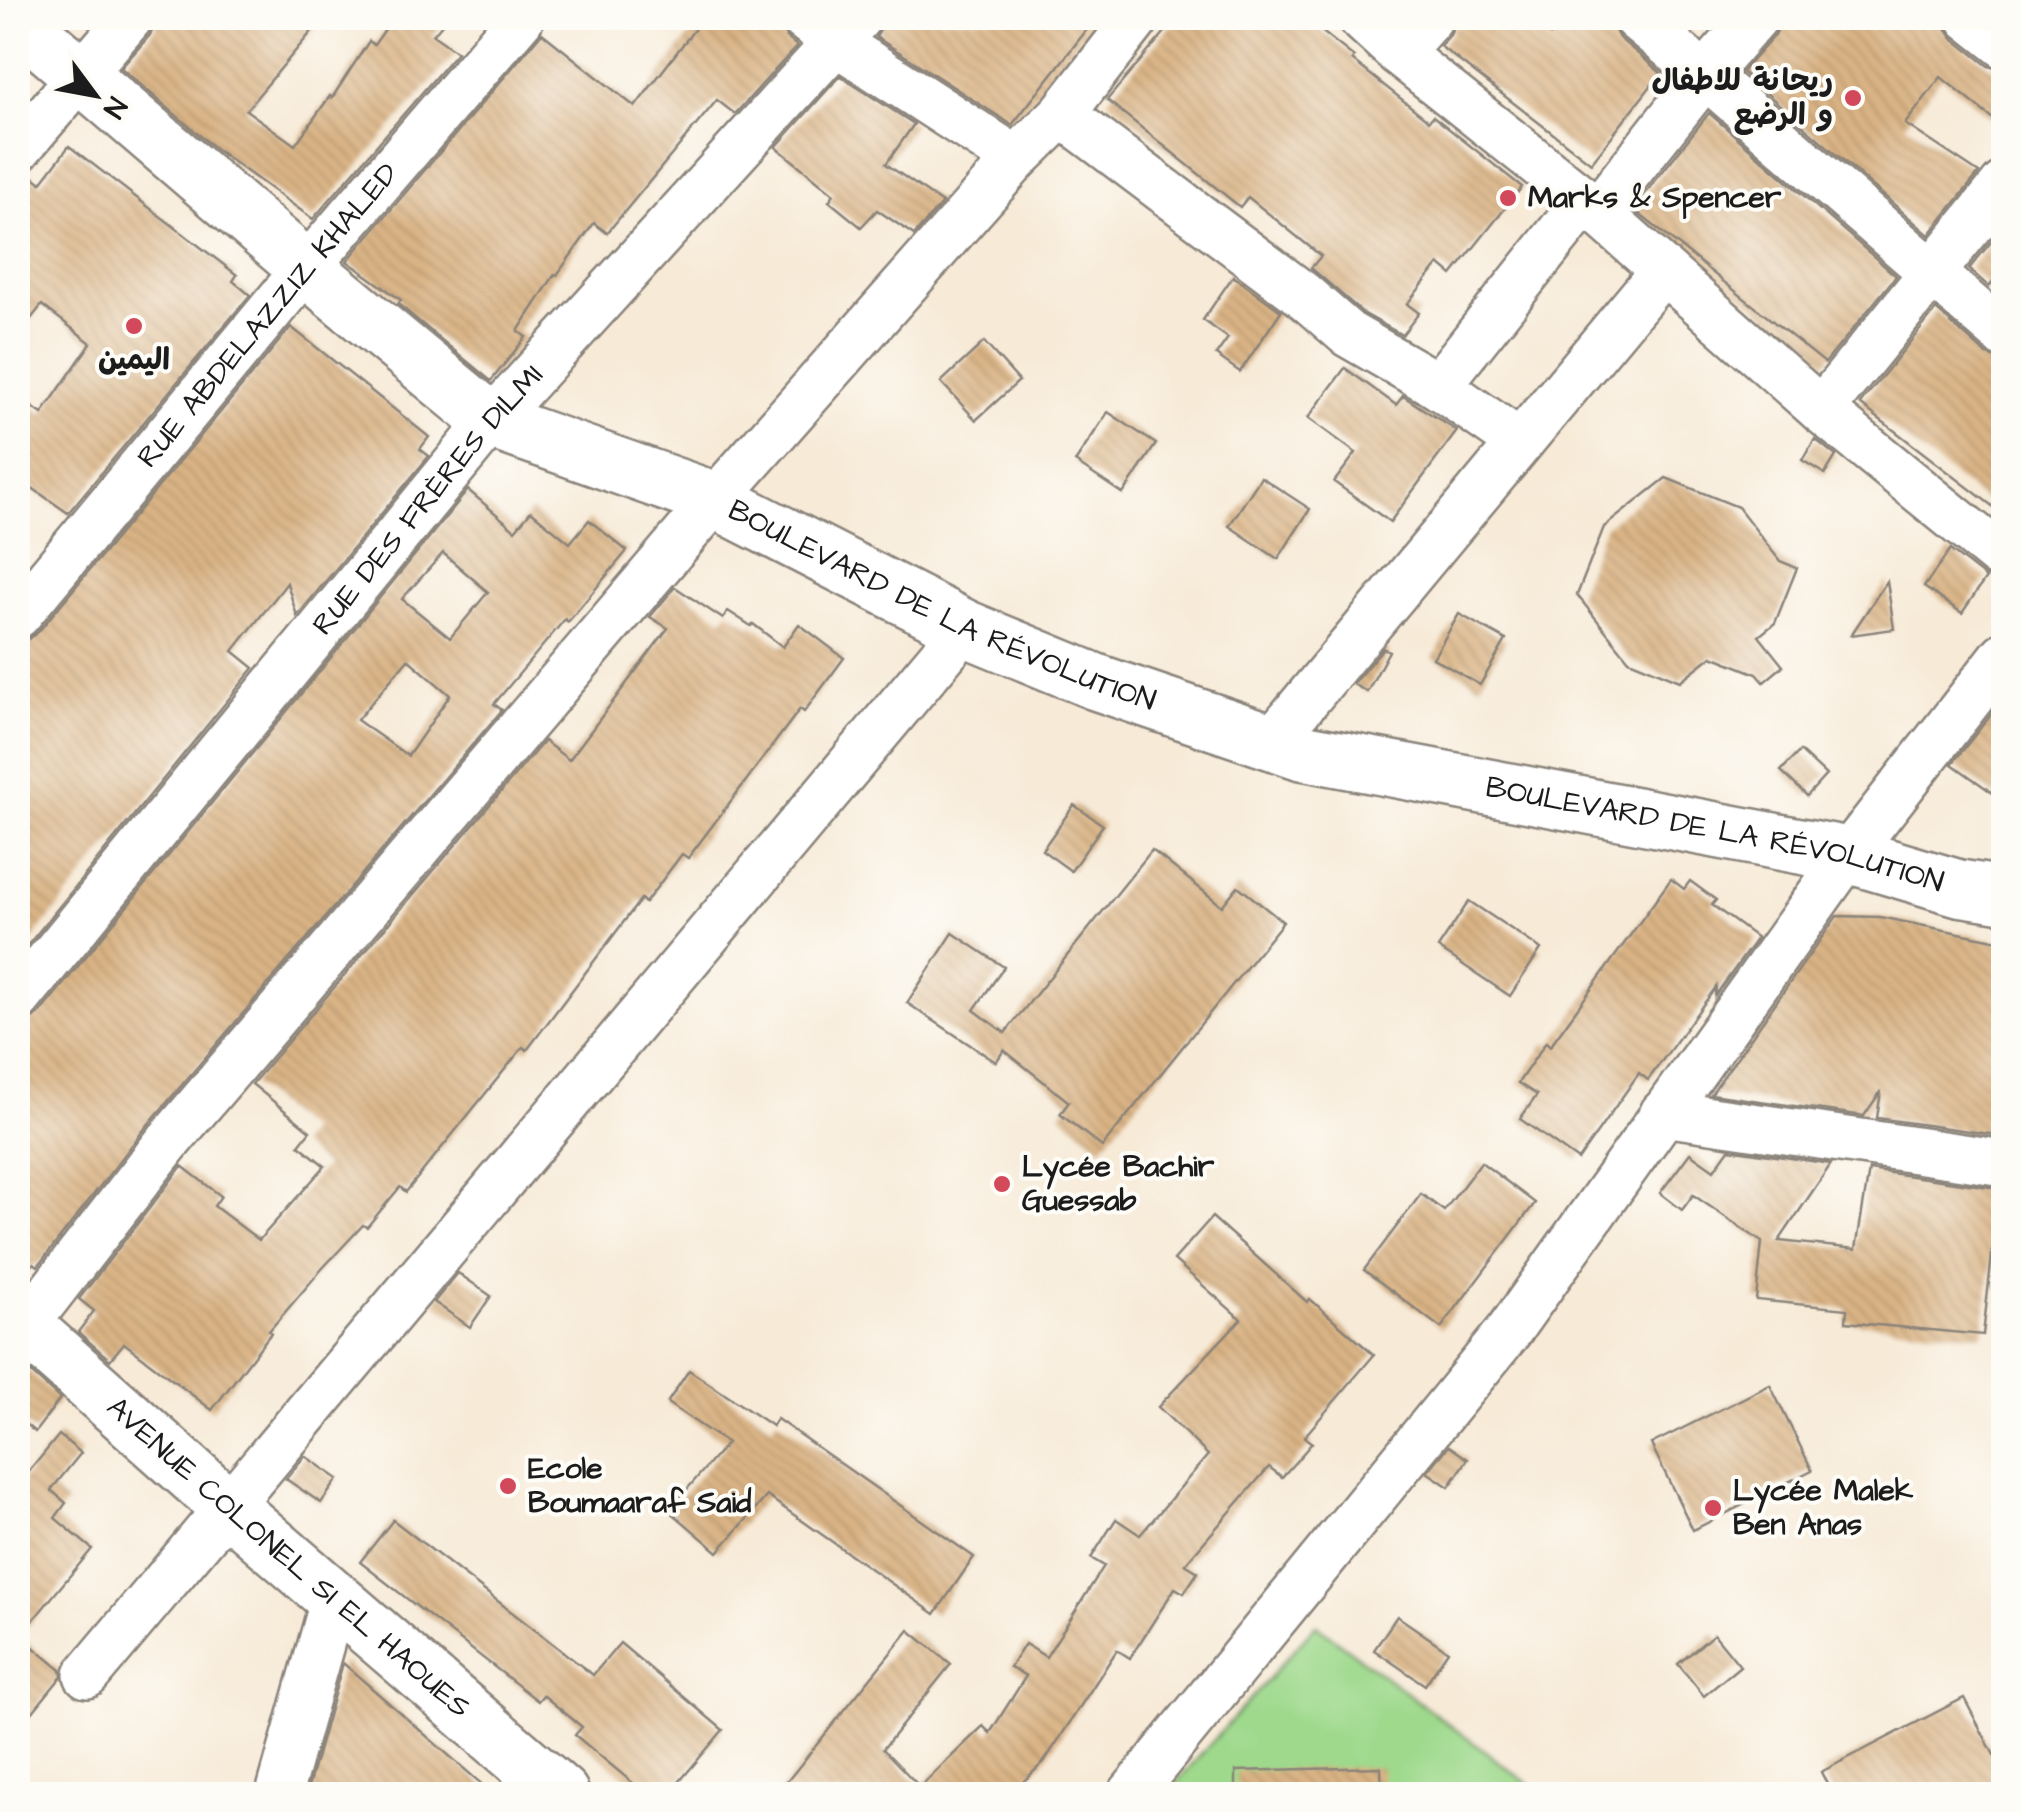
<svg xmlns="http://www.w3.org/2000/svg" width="2021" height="1812" viewBox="0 0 2021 1812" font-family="'Architects Daughter','Playpen Sans Arabic',sans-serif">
<defs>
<pattern id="building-back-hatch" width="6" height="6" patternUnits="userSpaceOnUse" patternTransform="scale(2.5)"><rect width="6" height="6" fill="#dab485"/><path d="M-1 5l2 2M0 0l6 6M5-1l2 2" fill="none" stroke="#ba9a72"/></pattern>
</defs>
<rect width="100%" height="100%" fill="#fdfcf7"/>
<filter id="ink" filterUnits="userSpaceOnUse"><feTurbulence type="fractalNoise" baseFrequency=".01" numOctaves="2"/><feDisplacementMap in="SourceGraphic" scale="20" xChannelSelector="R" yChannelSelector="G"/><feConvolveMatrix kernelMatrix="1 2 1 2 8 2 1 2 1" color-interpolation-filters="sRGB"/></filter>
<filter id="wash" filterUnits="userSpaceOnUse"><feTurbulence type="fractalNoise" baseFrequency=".0048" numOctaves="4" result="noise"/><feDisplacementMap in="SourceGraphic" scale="40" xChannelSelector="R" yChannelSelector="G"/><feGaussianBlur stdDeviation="2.25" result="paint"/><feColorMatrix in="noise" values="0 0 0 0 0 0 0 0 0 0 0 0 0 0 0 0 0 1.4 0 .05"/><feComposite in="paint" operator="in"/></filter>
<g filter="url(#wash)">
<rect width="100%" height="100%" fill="#f7ead7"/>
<path fill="#9ed98c" stroke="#5d7a54" stroke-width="2.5" d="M 1316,1625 L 1542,1794 L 1166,1794 Z"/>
<g id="blocks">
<g fill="url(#building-back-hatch)" fill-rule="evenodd">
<path d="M 156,18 L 323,18 L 246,110 L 295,145 L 330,96 L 332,98 L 369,41 L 374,45 L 393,18 L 447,18 L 433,35 L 457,52 L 313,219 L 218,151 L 121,68 L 150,35 L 156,24 Z"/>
<path d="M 703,18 L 772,18 L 779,23 L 787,38 L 797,46 L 735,114 L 717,100 L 607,233 L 594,223 L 557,275 L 555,274 L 518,331 L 526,337 L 491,381 L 398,304 L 401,300 L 347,261 L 542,33 L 635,107 Z"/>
<path d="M 884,18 L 1096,18 L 1012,125 L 876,37 L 883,25 Z"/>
<path d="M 1177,18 L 1305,18 L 1354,57 L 1352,60 L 1429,121 L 1433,116 L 1522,187 L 1452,275 L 1439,264 L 1407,304 L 1419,313 L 1402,335 L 1363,313 L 1311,268 L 1321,256 L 1248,197 L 1240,207 L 1107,100 Z"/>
<path d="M 1456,18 L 1527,18 L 1550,35 L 1564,18 L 1603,18 L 1611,23 L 1619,38 L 1661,73 L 1591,163 L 1440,46 L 1450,35 L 1455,24 Z"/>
<path d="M 1780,18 L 1942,18 L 1946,28 L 1954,39 L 1988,66 L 2004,71 L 2004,128 L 1941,77 L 1905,124 L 1979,173 L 1929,235 L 1742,72 L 1775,35 L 1780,24 Z"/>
<path d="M 840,76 L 914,124 L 886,164 L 942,203 L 914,235 L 877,210 L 861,227 L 829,201 L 834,194 L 776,147 Z"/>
<path d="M 1709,113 L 1896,276 L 1825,363 L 1633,209 Z"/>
<path d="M 69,146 L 237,275 L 233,281 L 250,295 L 68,513 L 18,478 L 18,397 L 42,414 L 91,343 L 42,305 L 18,335 L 18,190 L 30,174 L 41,183 Z"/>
<path d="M 2004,226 L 2004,267 L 1989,287 L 1969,269 Z"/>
<path d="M 1233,276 L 1281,311 L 1240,372 L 1216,355 L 1228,338 L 1203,320 Z"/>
<path d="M 1936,310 L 1987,355 L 2004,361 L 2004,515 L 1860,404 Z"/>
<path d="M 291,327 L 429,437 L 420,449 L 429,456 L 297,616 L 287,583 L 233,651 L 254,668 L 18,957 L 18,641 L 28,639 L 38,632 Z"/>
<path d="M 984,342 L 1019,381 L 976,420 L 941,382 Z"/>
<path d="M 1345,368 L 1396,405 L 1403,396 L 1457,431 L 1390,522 L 1334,482 L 1356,453 L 1308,418 Z"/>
<path d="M 1108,412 L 1156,444 L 1123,494 L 1075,462 Z"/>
<path d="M 1815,439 L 1836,456 L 1825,474 L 1802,460 Z"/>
<path d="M 1261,477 L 1310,509 L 1278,559 L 1229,526 Z"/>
<path d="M 1666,478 L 1738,507 L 1780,561 L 1797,568 L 1775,623 L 1759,636 L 1783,666 L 1764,682 L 1757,674 L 1712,656 L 1680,681 L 1629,660 L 1577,595 L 1604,527 Z"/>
<path d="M 468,490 L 515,530 L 531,511 L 570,543 L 589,520 L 627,551 L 568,622 L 565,619 L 494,704 L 502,710 L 146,1127 L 38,1266 L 34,1263 L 18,1282 L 18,1024 L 28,1022 L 38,1015 ZM 443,553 L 488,592 L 450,638 L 402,599 ZM 408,659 L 450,695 L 408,756 L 357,720 Z"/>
<path d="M 1950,550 L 1986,578 L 1962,613 L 1924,587 Z"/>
<path d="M 1887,581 L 1894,629 L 1851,635 Z"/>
<path d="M 675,587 L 723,619 L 728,611 L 751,626 L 753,624 L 783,647 L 799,624 L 844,658 L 804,712 L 800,709 L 688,858 L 682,854 L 645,903 L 641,899 L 527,1050 L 523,1047 L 406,1192 L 400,1187 L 367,1227 L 363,1225 L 321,1270 L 269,1331 L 271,1333 L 212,1410 L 124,1343 L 110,1360 L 78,1332 L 94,1311 L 79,1299 L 182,1166 L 221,1196 L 214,1206 L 259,1240 L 325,1166 L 299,1145 L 310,1131 L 252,1084 L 544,741 L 569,760 L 668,628 L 650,617 Z"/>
<path d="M 1459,614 L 1506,640 L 1480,685 L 1433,658 Z"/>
<path d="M 1383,648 L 1389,651 L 1367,692 L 1353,684 Z"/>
<path d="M 2004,698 L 2004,801 L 1952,764 Z"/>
<path d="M 1800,751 L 1826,775 L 1807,796 L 1781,771 Z"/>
<path d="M 1074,805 L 1103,825 L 1071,871 L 1042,850 Z"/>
<path d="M 1152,850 L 1222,906 L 1238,886 L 1283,922 L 1102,1147 L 1060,1114 L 1069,1102 L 1004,1050 L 996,1062 L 907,1003 L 953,933 L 1004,967 L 974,1010 L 1005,1033 Z"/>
<path d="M 1671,879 L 1684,889 L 1690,881 L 1716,900 L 1712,905 L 1757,938 L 1715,996 L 1716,987 L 1648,1080 L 1639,1073 L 1578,1160 L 1520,1119 L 1537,1095 L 1518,1083 L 1546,1042 L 1550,1046 Z"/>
<path d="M 1469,901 L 1541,949 L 1510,996 L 1438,948 Z"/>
<path d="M 1837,916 L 1880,917 L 2004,942 L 2004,1136 L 1877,1118 L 1881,1091 L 1864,1116 L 1711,1094 Z"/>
<path d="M 1729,1149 L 1831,1164 L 1779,1241 L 1856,1249 L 1869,1170 L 2004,1189 L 2004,1238 L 1994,1237 L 1983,1335 L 1846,1322 L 1847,1309 L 1756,1300 L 1762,1242 L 1693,1195 L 1682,1210 L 1660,1193 L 1690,1153 L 1714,1170 Z"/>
<path d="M 1481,1162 L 1535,1203 L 1441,1328 L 1364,1270 L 1421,1194 L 1444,1211 Z"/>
<path d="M 1212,1217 L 1307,1302 L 1310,1299 L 1374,1355 L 1304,1437 L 1312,1443 L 1282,1477 L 1269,1467 L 1185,1564 L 1198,1572 L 1184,1593 L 1175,1588 L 1130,1658 L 1117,1650 L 1044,1762 L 1010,1794 L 777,1794 L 909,1630 L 951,1664 L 883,1749 L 920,1787 L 983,1726 L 990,1733 L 1026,1676 L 1010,1667 L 1025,1644 L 1046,1657 L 1104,1566 L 1091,1558 L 1116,1519 L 1140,1535 L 1208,1455 L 1158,1407 L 1241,1319 L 1174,1260 Z"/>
<path d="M 458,1273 L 491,1296 L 470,1327 L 434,1302 Z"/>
<path d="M 18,1361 L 60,1399 L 35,1432 L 18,1418 Z"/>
<path d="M 689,1370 L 772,1426 L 777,1419 L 974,1557 L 935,1614 L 767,1496 L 718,1552 L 669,1510 L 727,1443 L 667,1403 Z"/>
<path d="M 1770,1385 L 1812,1470 L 1693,1530 L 1651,1444 Z"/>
<path d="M 59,1435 L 81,1453 L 51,1490 L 66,1503 L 55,1518 L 92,1549 L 20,1636 L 61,1670 L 62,1676 L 18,1730 L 18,1485 Z"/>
<path d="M 1449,1446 L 1468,1459 L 1449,1487 L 1427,1472 Z"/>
<path d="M 305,1456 L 338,1479 L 321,1503 L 286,1479 Z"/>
<path d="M 393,1520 L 593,1675 L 620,1643 L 723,1730 L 669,1794 L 646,1794 L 575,1735 L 582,1727 L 543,1695 L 538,1701 L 360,1562 Z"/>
<path d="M 1397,1616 L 1448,1651 L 1425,1685 L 1374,1650 Z"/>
<path d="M 1714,1634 L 1740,1666 L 1704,1696 L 1678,1664 Z"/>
<path d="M 343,1663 L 493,1794 L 306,1794 Z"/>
<path d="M 1964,1698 L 2004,1774 L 2004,1794 L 1832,1794 L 1821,1772 Z"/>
<path d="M 1381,1767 L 1382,1794 L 1236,1794 L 1236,1771 Z"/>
</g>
</g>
</g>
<g filter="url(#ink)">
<use href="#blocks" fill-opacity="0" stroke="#8a837a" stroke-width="2.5"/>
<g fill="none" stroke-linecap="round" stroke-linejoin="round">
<defs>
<g id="minor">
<path d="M 804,18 L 837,43 L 1016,159"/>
<path d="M 1361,18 L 1399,53 L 1585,201 L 1821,410 L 2004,559"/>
<path d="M 1636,18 L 1705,75 L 2004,335"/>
<path d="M 1970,18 L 2004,45"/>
<path d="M 1399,53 L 1430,18"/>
<path d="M 1062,114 L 1302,294 L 1348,334 L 1438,386 L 1519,442"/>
<path d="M 18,149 L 130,18"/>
<path d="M 1597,212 L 1705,75 L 1755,18"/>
<path d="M 1438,386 L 1585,201"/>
<path d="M 1821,410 L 2004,184"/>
<path id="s1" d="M 18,615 L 306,268 L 521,18"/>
<path d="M 1272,741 L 1663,271"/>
<path id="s2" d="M 18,998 L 491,421 L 858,18"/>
<path d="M 1663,1113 L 2004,1163"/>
<path d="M 18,1335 L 166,1144 L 715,500 L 1016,159 L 1062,114 L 1137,18"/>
<path d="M 87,1675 L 965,628"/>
<path d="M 279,1794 L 334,1598"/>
<path d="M 1131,1794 L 1509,1331 L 1848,855 L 2004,655"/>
</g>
<g id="major">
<path id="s3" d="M 18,21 L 306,268 L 491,421 L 715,500 L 965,628 L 1096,682 L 1302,752 L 1848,855 L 1959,888 L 2004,895"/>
<path id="s4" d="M 18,1320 L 226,1505 L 561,1794"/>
</g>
</defs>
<use href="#minor" stroke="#8a837a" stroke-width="50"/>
<use href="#major" stroke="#8a837a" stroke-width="60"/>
<use href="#minor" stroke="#fff" stroke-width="45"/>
<use href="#major" stroke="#fff" stroke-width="55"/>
</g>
</g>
<g fill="#d1495b" stroke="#fdfcf7" stroke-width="4">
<circle cx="1853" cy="98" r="10"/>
<circle cx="1508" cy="198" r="10"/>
<circle cx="134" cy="326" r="10"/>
<circle cx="1002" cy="1184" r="10"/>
<circle cx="508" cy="1486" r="10"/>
<circle cx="1713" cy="1508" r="10"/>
</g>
<g text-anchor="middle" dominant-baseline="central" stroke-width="8" stroke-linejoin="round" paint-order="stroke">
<g font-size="30" font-weight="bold" fill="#1c1c1c" stroke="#fdfcf7" text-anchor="start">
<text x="1833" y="81" text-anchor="end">ريحانة للاطفال<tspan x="1833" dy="34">و الرضع</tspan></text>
<text x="1528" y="198">Marks &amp; Spencer</text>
<text x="134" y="360" text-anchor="middle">اليمين</text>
<text x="1022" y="1167">Lycée Bachir<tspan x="1022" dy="34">Guessab</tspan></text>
<text x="528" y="1469">Ecole<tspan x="528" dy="34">Boumaaraf Said</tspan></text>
<text x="1733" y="1491">Lycée Malek<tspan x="1733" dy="34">Ben Anas</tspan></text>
</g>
<g font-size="30" fill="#1c1c1c" stroke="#fdfcf7">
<text stroke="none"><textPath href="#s1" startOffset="390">RUE ABDELAZZIZ KHALED</textPath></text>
<text stroke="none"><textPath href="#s2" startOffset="645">RUE DES FRÈRES DILMI</textPath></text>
<text stroke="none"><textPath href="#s3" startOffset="1108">BOULEVARD DE LA RÉVOLUTION</textPath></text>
<text stroke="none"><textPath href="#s3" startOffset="1918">BOULEVARD DE LA RÉVOLUTION</textPath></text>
<text stroke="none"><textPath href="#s4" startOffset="360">AVENUE COLONEL SI EL HAOUES</textPath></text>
</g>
</g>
<rect width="2021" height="1812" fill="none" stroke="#fdfcf7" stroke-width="60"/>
<g transform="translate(95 95) rotate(122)" stroke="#fdfcf7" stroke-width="8" paint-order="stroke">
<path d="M0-8L18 38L0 25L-18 38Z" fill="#1c1c1c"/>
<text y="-15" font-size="28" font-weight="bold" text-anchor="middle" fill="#1c1c1c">N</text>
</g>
</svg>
